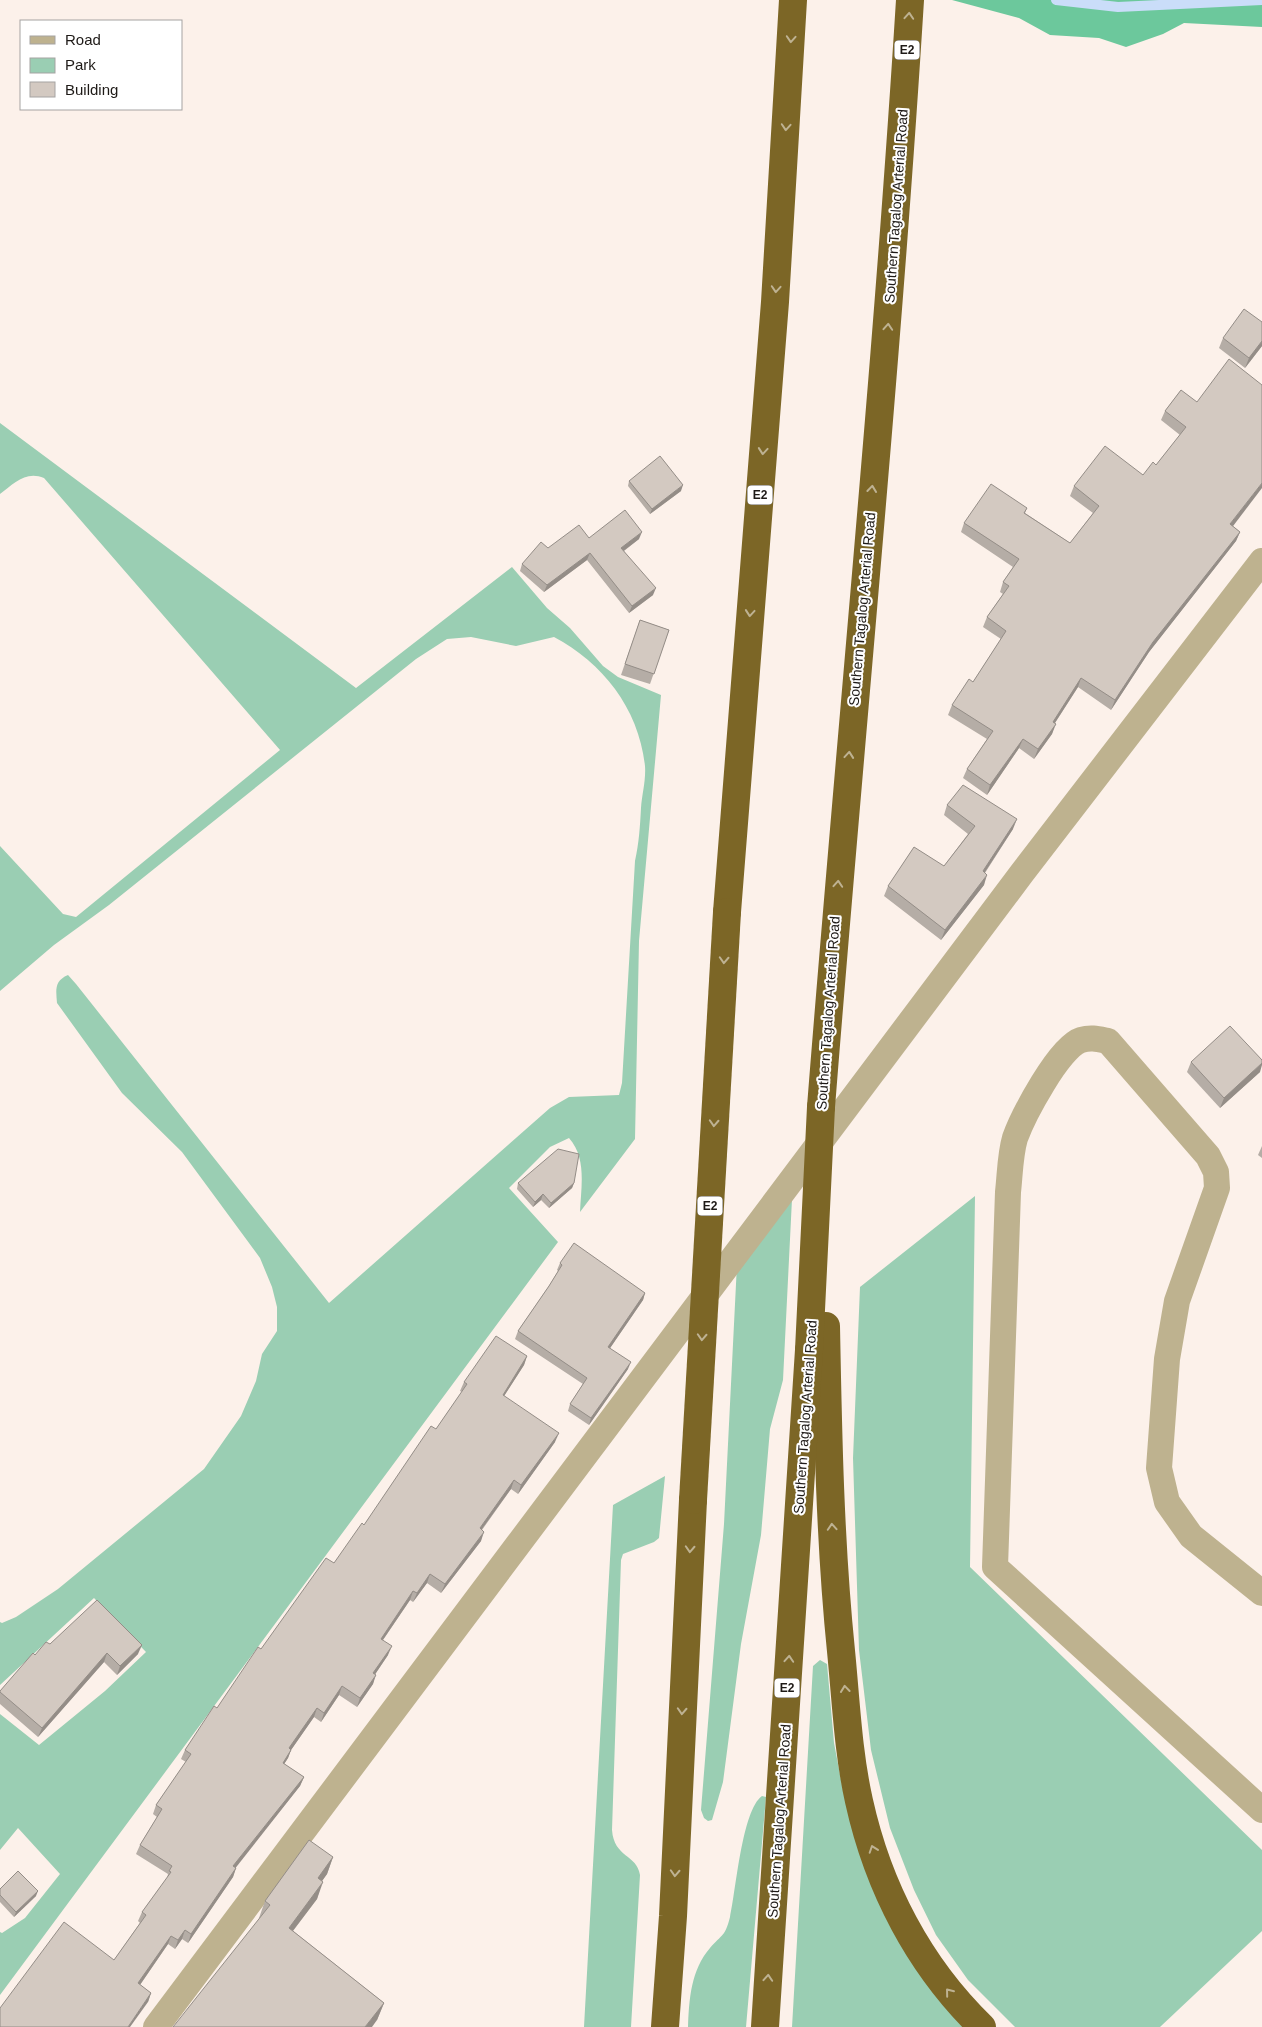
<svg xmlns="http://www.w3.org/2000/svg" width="1262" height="2027" viewBox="0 0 1262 2027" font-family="Arial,sans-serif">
<rect width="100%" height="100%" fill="#fcf1ea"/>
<g fill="#9aceb3">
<path d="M 0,423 L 356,688 L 512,567 L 547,608 L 570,628 L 603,666 L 618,677 L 661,695 L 639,941 L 635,1139 L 580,1212 C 581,1187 587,1158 569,1138 L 550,1147 L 509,1188 L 558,1242 L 0,1995 L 0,1932 L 2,1933 L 25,1918 L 60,1874 L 18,1828 L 0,1850 L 0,1714 L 39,1745 L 105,1691 L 146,1652 L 94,1598 L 0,1685 L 0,1622 L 2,1623 L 16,1617 L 58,1589 L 204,1469 L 241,1416 L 256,1381 L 262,1354 L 277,1331 L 277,1307 L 272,1287 L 260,1258 L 182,1152 L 122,1093 L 57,1003 C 56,990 54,981 68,975 L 76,984 L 329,1303 L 550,1108 L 569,1097 L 619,1095 L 622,1083 L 635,861 C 639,843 640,827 641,808 C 642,794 646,781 645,766 C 639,709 603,663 554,637 L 516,646 L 471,637 L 447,639 L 416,659 L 109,905 L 54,945 L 0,991 L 0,846 L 63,914 L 76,917 L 280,750 L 44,478 C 26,470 13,484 0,494 Z"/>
<path d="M 975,1196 L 970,1567 L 1262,1850 L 1262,1931 L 1160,2027 L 1015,2027 L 968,1980 L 936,1935 L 914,1890 L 890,1828 L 871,1750 L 859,1650 L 853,1458 L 860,1287 Z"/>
<path d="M 792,1199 L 783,1380 L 770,1429 L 761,1535 L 741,1644 L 723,1782 L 712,1820 L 708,1821 L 704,1818 L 701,1810 L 724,1524 L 737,1264 Z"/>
<path d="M 665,1476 L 659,1538 L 654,1542 L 623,1554 L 621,1560 L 612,1830 C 614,1858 637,1854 640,1875 L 631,2027 L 584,2027 L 613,1505 Z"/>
<path d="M 820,1660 L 827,1664 L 834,1743 L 843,1790 L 857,1844 L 933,1991 L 963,2027 L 792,2027 L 813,1666 Z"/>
<path d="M 762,1796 L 766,1797 L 746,2027 L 688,2027 C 689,1999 691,1970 710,1948 C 722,1934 725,1937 730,1917 C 736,1891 742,1810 762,1796 Z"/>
</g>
<path fill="#6cc89c" d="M 952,0 L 1262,0 L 1262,27 L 1184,23 L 1163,34 L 1126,47 L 1099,38 L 1050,35 L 1019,18 Z"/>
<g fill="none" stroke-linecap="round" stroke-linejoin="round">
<path stroke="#caddf9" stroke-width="10" d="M 1056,0 L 1118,7 L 1262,0"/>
<g stroke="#beb28f" stroke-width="26">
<path d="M 1262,1593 L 1191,1536 L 1167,1502 L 1159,1468 L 1167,1359 L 1177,1301 L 1217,1188 L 1216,1172 L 1208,1156 L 1108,1041 C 1098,1039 1091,1037 1081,1040 C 1059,1047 1023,1116 1015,1138 C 1010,1155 1010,1175 1008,1192 L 995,1567 L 1262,1810"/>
<path d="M 156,2027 L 1022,873 L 1262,561"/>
</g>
<g stroke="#7c6626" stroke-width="28">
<path d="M 727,912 L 775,302 L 793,0"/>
<path d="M 821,1107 C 850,738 887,370 910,0"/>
<path d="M 826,1326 C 828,1434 830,1543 841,1651 C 846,1701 848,1752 859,1801 C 878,1887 919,1966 982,2027"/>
<path d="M 665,2027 L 673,1916 L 693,1500"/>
<path d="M 765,2027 L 809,1350"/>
</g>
<g stroke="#7c6626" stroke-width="28">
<path d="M 809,1350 L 821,1107"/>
<path d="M 693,1500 L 727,912"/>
</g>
</g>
<g fill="#b5ada6">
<path d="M 1261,322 L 1262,346 L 1245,368 L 1219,348 L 1223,338 Z"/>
<path d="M 1181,390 L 1233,526 L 1240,532 L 1236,541 L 1149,652 L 1111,710 L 1078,687 L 1055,723 L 1052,734 L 1034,759 L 1019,748 L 987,795 L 963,778 L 967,769 L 987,739 L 948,715 L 952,705 L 973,682 L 1001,639 L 983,627 L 987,617 L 1003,594 L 1000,592 L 1003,582 L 1013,567 L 961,532 L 964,523 L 1027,508 L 1025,513 L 1070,543 L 1093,513 L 1070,496 L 1074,486 L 1143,475 L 1156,465 L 1180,435 L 1161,420 L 1165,411 Z"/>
<path d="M 629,481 L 681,491 L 650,514 L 628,486 Z"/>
<path d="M 589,538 L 639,539 L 624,551 L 653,595 L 629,613 L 587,560 L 544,592 L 520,571 L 522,564 L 548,548 Z"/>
<path d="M 640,620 L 669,630 L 650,684 L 621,675 Z"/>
<path d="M 947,805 L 1013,829 L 985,873 L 984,885 L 941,940 L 884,896 L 888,886 L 944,866 L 968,834 L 944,815 Z"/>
<path d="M 1191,1062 L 1260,1072 L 1220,1108 L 1187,1072 Z"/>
<path d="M 1262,1146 L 1262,1158 L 1258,1155 Z"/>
<path d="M 518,1183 L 574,1183 L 572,1188 L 549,1208 L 541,1200 L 533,1207 L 517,1189 Z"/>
<path d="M 560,1263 L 645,1293 L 643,1300 L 610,1348 L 628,1369 L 589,1425 L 568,1411 L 570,1404 L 583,1384 L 515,1339 L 518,1331 L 549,1286 L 558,1271 L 557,1270 Z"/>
<path d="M 527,1356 L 524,1365 L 504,1396 L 555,1442 L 518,1494 L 511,1489 L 482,1530 L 481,1541 L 441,1593 L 427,1583 L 413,1602 L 410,1600 L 383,1640 L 388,1655 L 375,1674 L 373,1684 L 357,1707 L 339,1695 L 321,1722 L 314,1717 L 291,1750 L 288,1758 L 284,1764 L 304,1777 L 300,1786 L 235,1867 L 236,1868 L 233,1877 L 188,1943 L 182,1939 L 175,1949 L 168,1944 L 140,1985 L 151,1993 L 148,2002 L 114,1960 L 140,1923 L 138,1921 L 142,1912 L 167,1878 L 168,1874 L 136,1854 L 140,1845 L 157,1817 L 153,1814 L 156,1805 L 186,1762 L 181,1759 L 185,1750 L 217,1708 L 261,1649 L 334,1563 L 364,1525 L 436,1429 L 462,1392 L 460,1391 L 464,1382 Z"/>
<path d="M 50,1644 L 138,1654 L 117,1675 L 104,1662 L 38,1737 L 0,1704 L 0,1691 L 35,1655 Z"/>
<path d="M 333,1857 L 327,1874 L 322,1881 L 317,1899 L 293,1931 L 384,2003 L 377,2020 L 259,1918 L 265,1901 Z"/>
<path d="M 0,1889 L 36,1896 L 14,1917 L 0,1902 Z"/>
</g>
<g fill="#948d87">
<path d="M 1262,341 L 1262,346 L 1245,368 L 1249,358 Z"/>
<path d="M 1262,483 L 1262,488 L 1227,534 L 1230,524 Z"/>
<path d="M 683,485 L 681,491 L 650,514 L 652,509 Z"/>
<path d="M 642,532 L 639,539 L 618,555 L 621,548 Z"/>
<path d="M 1240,532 L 1236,541 L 1149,652 L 1111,710 L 1115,700 L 1153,642 Z"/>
<path d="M 590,553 L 587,560 L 544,592 L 547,585 Z"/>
<path d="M 656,588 L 653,595 L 629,613 L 632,606 Z"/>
<path d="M 1081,678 L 1078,687 L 1049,732 L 1053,722 Z"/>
<path d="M 1056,724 L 1052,734 L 1034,759 L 1038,749 Z"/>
<path d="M 1023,739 L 1019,748 L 987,795 L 990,785 Z"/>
<path d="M 1017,819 L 1013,829 L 979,881 L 983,871 Z"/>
<path d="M 987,875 L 984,885 L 941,940 L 945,930 Z"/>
<path d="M 1262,1063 L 1262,1065 L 1260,1072 L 1220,1108 L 1224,1098 Z"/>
<path d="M 574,1183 L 572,1188 L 549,1208 L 551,1203 Z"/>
<path d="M 543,1194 L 541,1200 L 533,1207 L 535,1202 Z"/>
<path d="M 645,1293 L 643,1300 L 606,1354 L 608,1347 Z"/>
<path d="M 527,1356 L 524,1365 L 499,1404 L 503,1395 Z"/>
<path d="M 631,1362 L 628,1369 L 589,1425 L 591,1418 Z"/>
<path d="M 559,1433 L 555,1442 L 518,1494 L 521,1485 Z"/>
<path d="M 514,1480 L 511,1489 L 476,1537 L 480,1528 Z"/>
<path d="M 484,1532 L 481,1541 L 441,1593 L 445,1584 Z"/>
<path d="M 430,1574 L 427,1583 L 413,1602 L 417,1593 Z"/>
<path d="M 413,1591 L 410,1600 L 378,1647 L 381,1639 Z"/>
<path d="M 142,1645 L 138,1654 L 117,1675 L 120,1666 Z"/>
<path d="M 392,1646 L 388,1655 L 370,1682 L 373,1673 Z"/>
<path d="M 107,1653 L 104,1662 L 38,1737 L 42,1728 Z"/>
<path d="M 376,1675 L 373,1684 L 357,1707 L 360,1698 Z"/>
<path d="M 342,1686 L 339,1695 L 321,1722 L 324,1713 Z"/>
<path d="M 317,1708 L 314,1717 L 291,1750 L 288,1758 L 279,1772 L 289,1748 Z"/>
<path d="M 304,1777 L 300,1786 L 230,1875 L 233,1866 Z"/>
<path d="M 333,1857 L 327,1874 L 312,1895 L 318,1878 Z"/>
<path d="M 236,1868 L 233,1877 L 188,1943 L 191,1934 Z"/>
<path d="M 323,1882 L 317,1899 L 282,1945 L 289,1928 Z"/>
<path d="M 38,1891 L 36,1896 L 14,1917 L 16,1912 Z"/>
<path d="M 185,1930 L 182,1939 L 175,1949 L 178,1940 Z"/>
<path d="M 171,1936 L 168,1944 L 135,1992 L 138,1983 Z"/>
<path d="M 151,1993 L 148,2002 L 130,2027 L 128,2027 Z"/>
<path d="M 384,2003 L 377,2020 L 372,2027 L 365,2027 Z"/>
</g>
<g fill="#d3c9c1" stroke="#948d87">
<path d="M 1244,309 L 1262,322 L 1262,341 L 1249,358 L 1223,338 Z"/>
<path d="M 1229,359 L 1262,385 L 1262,483 L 1230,524 L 1240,532 L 1153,642 L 1115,700 L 1081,678 L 1053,722 L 1056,724 L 1038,749 L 1023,739 L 990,785 L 967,769 L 993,731 L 952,705 L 969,679 L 973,682 L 1006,631 L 987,617 L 1009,586 L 1003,582 L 1019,559 L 964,523 L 991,484 L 1027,508 L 1024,513 L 1070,543 L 1099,506 L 1074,486 L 1105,446 L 1143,475 L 1153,462 L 1156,465 L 1186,427 L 1165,411 L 1181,390 L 1197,402 Z"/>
<path d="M 660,456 L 683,485 L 652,509 L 629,481 Z"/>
<path d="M 625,510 L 642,532 L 621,548 L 656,588 L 632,606 L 590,553 L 547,585 L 522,564 L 541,542 L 548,548 L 579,525 L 589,538 Z"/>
<path d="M 640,620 L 669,630 L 654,674 L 625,664 Z"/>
<path d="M 963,785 L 1017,819 L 983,871 L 987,875 L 945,930 L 888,886 L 914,847 L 944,866 L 975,826 L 947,805 Z"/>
<path d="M 1230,1026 L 1262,1060 L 1262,1063 L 1224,1098 L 1191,1062 Z"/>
<path d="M 558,1149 L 579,1154 L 574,1183 L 551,1203 L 543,1194 L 535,1202 L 518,1183 Z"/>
<path d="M 574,1243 L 645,1293 L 608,1347 L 631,1362 L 591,1418 L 570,1404 L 587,1378 L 518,1331 L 549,1286 L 562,1265 L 560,1263 Z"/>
<path d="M 496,1336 L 527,1356 L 503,1395 L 559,1433 L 521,1485 L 514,1480 L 480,1528 L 484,1532 L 445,1584 L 430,1574 L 417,1593 L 413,1591 L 381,1639 L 392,1646 L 373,1673 L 376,1675 L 360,1698 L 342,1686 L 324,1713 L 317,1708 L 289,1748 L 291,1750 L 283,1763 L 304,1777 L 233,1866 L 236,1868 L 191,1934 L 185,1930 L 178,1940 L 171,1936 L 138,1983 L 151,1993 L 128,2027 L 0,2027 L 0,2008 L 64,1922 L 114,1960 L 146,1915 L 142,1912 L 171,1872 L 169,1871 L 172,1866 L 140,1845 L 162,1809 L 156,1805 L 191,1754 L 185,1750 L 214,1706 L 217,1708 L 258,1647 L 261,1649 L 326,1558 L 334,1563 L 362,1523 L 364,1525 L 431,1426 L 436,1429 L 467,1384 L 464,1382 Z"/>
<path d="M 97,1600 L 142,1645 L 120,1666 L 107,1653 L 42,1728 L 0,1692 L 0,1691 L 33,1653 L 35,1655 L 46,1642 L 50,1644 Z"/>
<path d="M 309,1840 L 333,1857 L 318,1878 L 323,1882 L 289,1928 L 384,2003 L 365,2027 L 173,2027 L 270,1905 L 265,1901 Z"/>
<path d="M 18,1871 L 38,1891 L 16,1912 L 0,1895 L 0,1889 Z"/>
</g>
<defs><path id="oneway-chevron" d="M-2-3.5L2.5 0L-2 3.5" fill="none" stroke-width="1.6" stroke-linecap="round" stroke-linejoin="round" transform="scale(1.25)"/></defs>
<g stroke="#beb292">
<use href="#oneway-chevron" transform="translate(909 16) rotate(-86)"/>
<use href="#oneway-chevron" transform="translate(791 39) rotate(94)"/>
<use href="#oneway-chevron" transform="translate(786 127) rotate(94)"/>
<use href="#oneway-chevron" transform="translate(776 289) rotate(94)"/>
<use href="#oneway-chevron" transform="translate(888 327) rotate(-86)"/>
<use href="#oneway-chevron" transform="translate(763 451) rotate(95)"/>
<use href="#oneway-chevron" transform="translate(872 489) rotate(-84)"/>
<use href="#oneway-chevron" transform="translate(750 613) rotate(95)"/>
<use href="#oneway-chevron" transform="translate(849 755) rotate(-85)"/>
<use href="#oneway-chevron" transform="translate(838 884) rotate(-86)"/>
<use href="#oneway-chevron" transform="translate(724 960) rotate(93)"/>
<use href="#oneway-chevron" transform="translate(714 1123) rotate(93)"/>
<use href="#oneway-chevron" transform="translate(702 1337) rotate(93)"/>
<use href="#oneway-chevron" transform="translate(832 1527) rotate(-94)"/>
<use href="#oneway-chevron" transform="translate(690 1549) rotate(93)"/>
<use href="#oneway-chevron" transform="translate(789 1659) rotate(-86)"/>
<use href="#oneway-chevron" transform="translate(845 1689) rotate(-96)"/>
<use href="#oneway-chevron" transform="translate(682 1711) rotate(93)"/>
<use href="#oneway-chevron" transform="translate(873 1849) rotate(-109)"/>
<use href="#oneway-chevron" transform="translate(675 1873) rotate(93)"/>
<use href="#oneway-chevron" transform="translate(768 1978) rotate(-86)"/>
<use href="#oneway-chevron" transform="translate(949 1992) rotate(-129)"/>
</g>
<g text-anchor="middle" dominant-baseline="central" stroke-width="4" stroke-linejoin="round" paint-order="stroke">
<g fill="#fff" stroke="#625f5d" stroke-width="1">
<rect x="894.5" y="40.5" width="25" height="19" rx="4"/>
<rect x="747.5" y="485.5" width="25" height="19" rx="4"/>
<rect x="697.5" y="1196.5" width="25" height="19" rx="4"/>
<rect x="774.5" y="1678.5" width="25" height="19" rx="4"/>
</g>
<g font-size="12" font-weight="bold" fill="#1e1a17">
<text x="907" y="50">E2</text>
<text x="760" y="495">E2</text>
<text x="710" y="1206">E2</text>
<text x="787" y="1688">E2</text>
</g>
<g font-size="14" fill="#1e1a17" stroke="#fff">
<text transform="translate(896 206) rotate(-86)">Southern Tagalog Arterial Road</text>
<text transform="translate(862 609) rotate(-85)">Southern Tagalog Arterial Road</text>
<text transform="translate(828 1013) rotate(-86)">Southern Tagalog Arterial Road</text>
<text transform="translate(805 1417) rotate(-86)">Southern Tagalog Arterial Road</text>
<text transform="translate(779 1821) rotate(-86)">Southern Tagalog Arterial Road</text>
</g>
</g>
<rect x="20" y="20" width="162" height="90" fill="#ffffff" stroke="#a5a3a2"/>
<rect x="30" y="36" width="25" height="8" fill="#beb28f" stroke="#a5a3a2"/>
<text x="65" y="45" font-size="15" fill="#1e1a17">Road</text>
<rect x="30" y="58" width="25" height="15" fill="#9aceb3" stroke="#a5a3a2"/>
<text x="65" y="70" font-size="15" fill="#1e1a17">Park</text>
<rect x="30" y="82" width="25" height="15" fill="#d3c9c1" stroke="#a5a3a2"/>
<text x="65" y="95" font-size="15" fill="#1e1a17">Building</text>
</svg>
